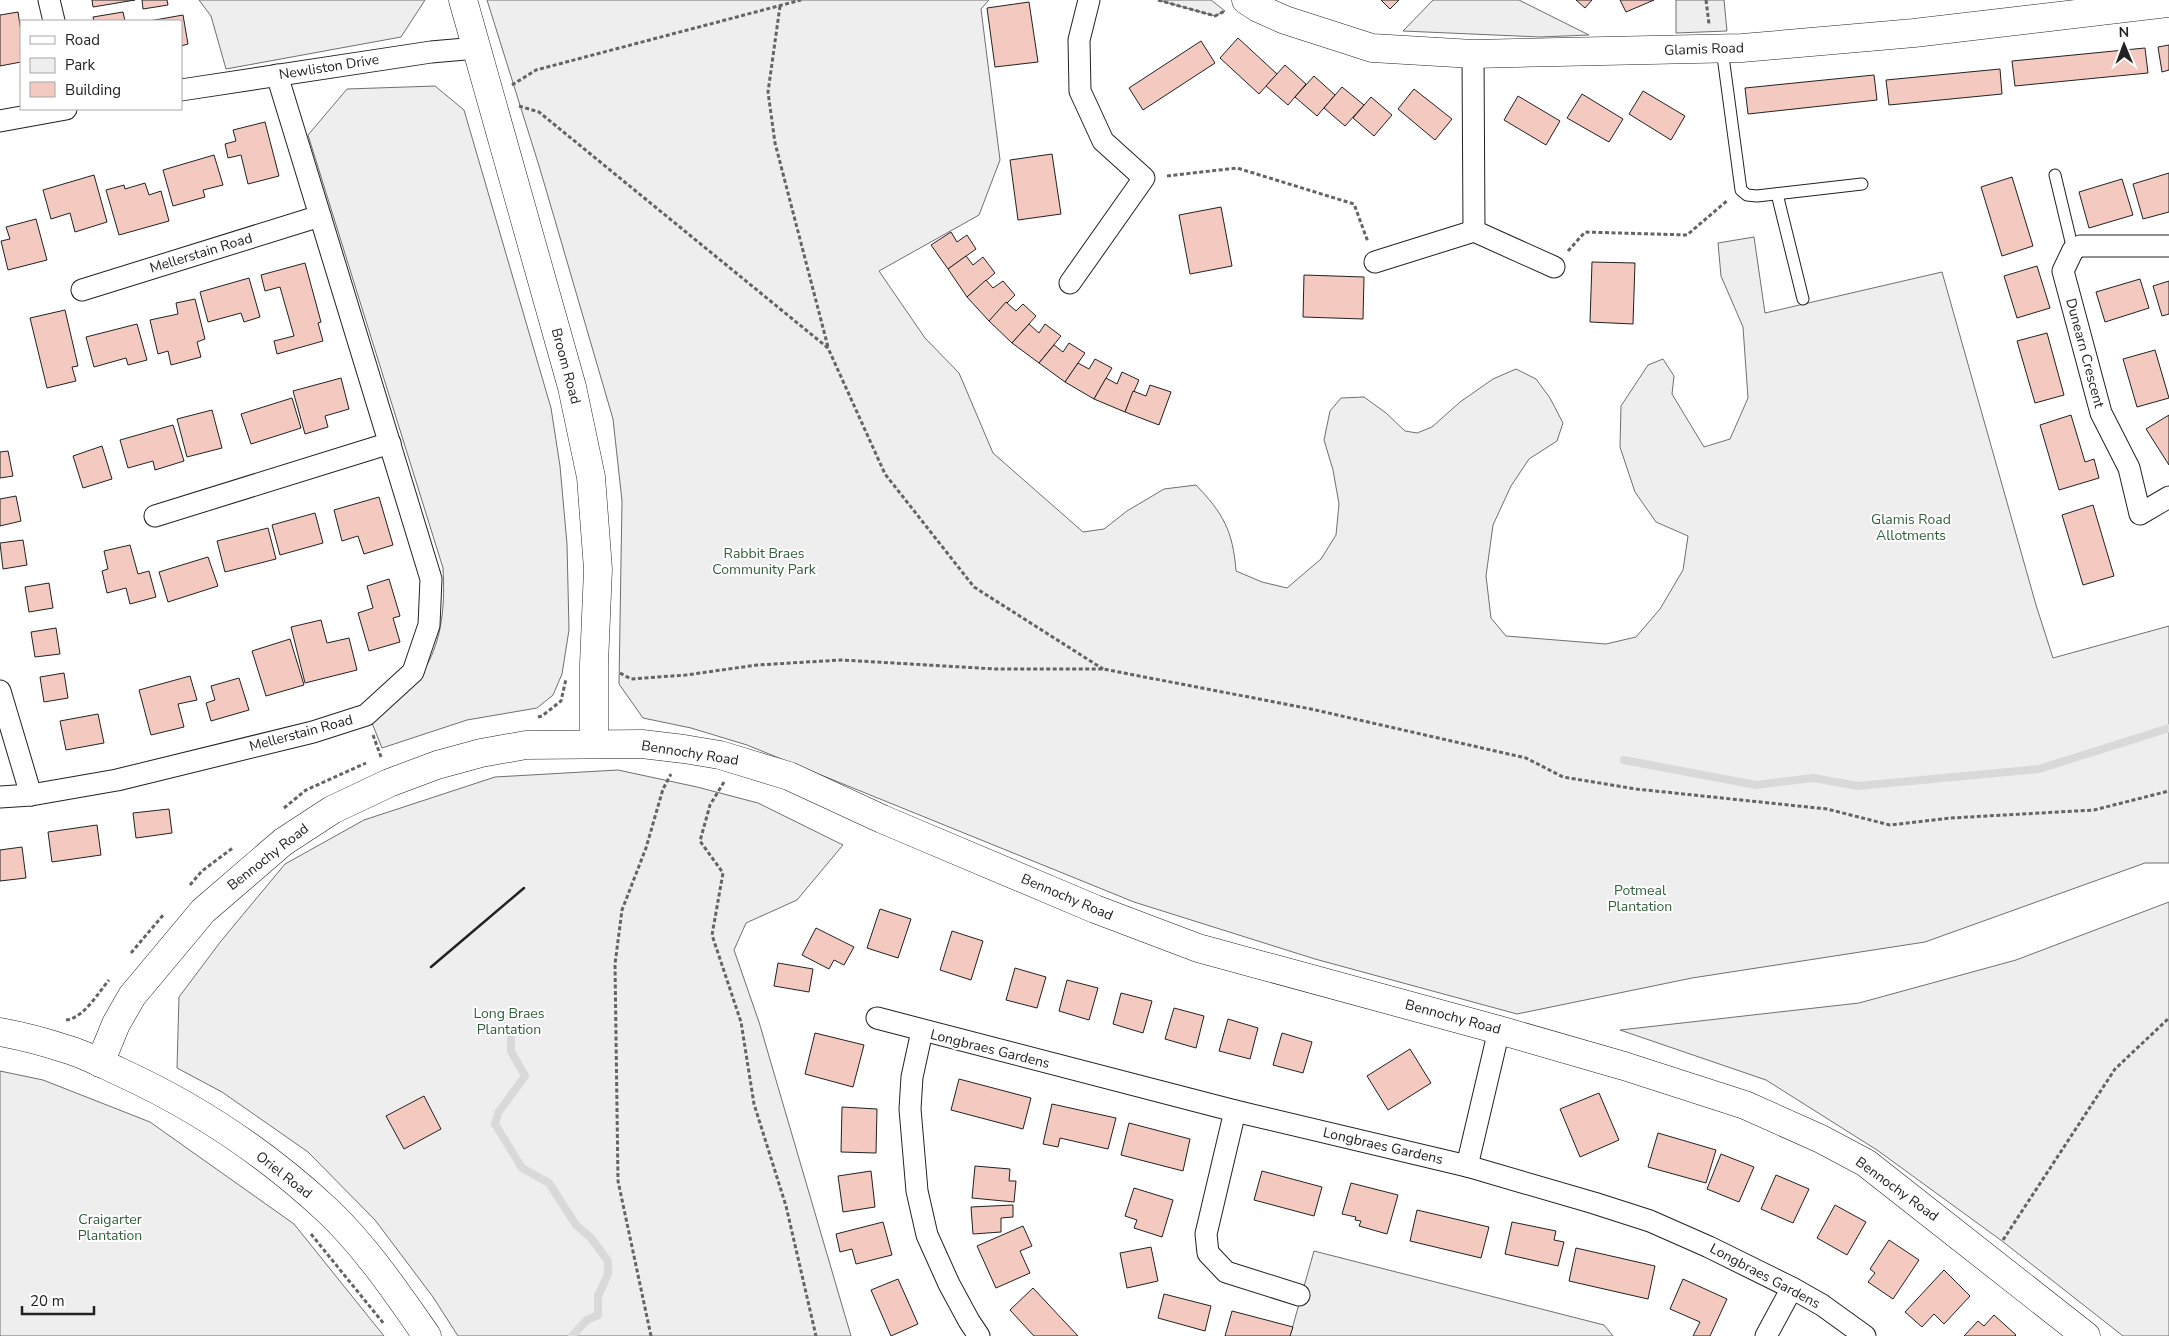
<svg xmlns="http://www.w3.org/2000/svg" width="2169" height="1336" viewBox="0 0 2169 1336" font-family="'Nunito Sans',sans-serif">
<rect width="100%" height="100%" fill="#fff"/>
<g fill="#eee" stroke="#6f6f6f">
<path d="M 199,0 L 425,0 L 401,37 L 226,69 L 211,16 Z"/>
<path d="M 487,0 L 989,0 L 981,9 L 1000,160 L 979,215 L 879,271 L 925,338 L 959,373 L 993,453 L 1083,532 L 1104,529 L 1127,511 L 1164,489 L 1196,485 C 1223,513 1233,531 1236,571 L 1262,582 L 1287,588 L 1321,559 L 1336,535 L 1339,504 L 1333,470 L 1324,440 L 1330,411 L 1341,398 L 1364,397 L 1386,413 L 1405,431 L 1417,433 L 1432,427 L 1460,402 L 1493,379 L 1516,369 L 1536,379 L 1550,398 L 1563,423 L 1557,441 L 1529,459 L 1511,486 L 1493,525 L 1486,576 L 1491,618 L 1506,636 L 1606,644 L 1636,637 L 1660,609 L 1683,570 L 1688,536 L 1656,522 L 1635,492 L 1620,447 L 1621,406 L 1648,365 L 1663,359 L 1674,376 L 1672,394 L 1704,447 L 1730,439 L 1748,398 L 1743,327 L 1721,276 L 1718,243 L 1754,237 L 1765,313 L 1942,272 L 2036,605 L 2053,658 L 2169,626 L 2169,863 L 2145,863 L 1925,942 L 1692,978 L 1517,1014 L 1315,959 L 1134,902 L 747,745 L 691,728 L 643,718 L 619,684 L 622,501 L 613,419 L 540,169 Z"/>
<path d="M 1158,0 L 1211,0 L 1225,11 L 1215,16 Z"/>
<path d="M 1433,0 L 1519,0 L 1589,35 L 1540,37 L 1403,31 Z"/>
<path d="M 1676,0 L 1724,0 L 1727,31 L 1676,33 Z"/>
<path d="M 435,86 L 464,110 L 551,408 L 560,466 L 567,544 L 569,630 L 562,674 L 553,695 L 537,708 L 467,720 L 382,748 L 370,718 C 433,684 447,635 443,568 L 308,135 L 347,89 Z"/>
<path d="M 618,770 L 697,787 L 758,803 L 843,845 L 797,900 L 746,923 L 734,950 L 759,1022 L 851,1336 L 458,1336 L 433,1297 L 375,1220 L 308,1152 L 222,1092 L 177,1068 L 179,997 L 221,941 L 285,864 L 364,820 L 495,777 Z"/>
<path d="M 2169,902 L 2169,1336 L 2123,1336 L 2002,1241 L 1877,1150 L 1766,1080 L 1620,1030 L 1859,1003 L 2016,960 Z"/>
<path d="M 0,1071 L 43,1080 L 150,1122 L 294,1224 L 384,1336 L 0,1336 Z"/>
<path d="M 1314,1251 L 1604,1325 L 1613,1336 L 1290,1336 Z"/>
</g>
<g fill="none" stroke-linecap="round" stroke-linejoin="round">
<g stroke="#d9d9d9" stroke-width="8">
<path d="M 1624,760 L 1756,785 L 1813,778 L 1858,786 L 2039,769 L 2169,728"/>
<path d="M 511,1039 L 511,1051 L 525,1076 L 498,1113 L 495,1124 L 522,1168 L 549,1183 L 576,1225 L 591,1238 L 608,1261 L 608,1274 L 598,1296 L 598,1315 L 587,1320 L 572,1336"/>
</g>
</g>
<g fill="#f3c9c0" stroke="#222">
<path d="M 92,0 L 135,0 L 93,7 Z"/>
<path d="M 142,0 L 167,0 L 168,5 L 143,9 Z"/>
<path d="M 1381,0 L 1399,0 L 1390,9 Z"/>
<path d="M 1576,0 L 1592,0 L 1585,8 Z"/>
<path d="M 1620,0 L 1654,0 L 1626,12 Z"/>
<path d="M 1029,2 L 1038,62 L 995,67 L 987,8 Z"/>
<path d="M 18,12 L 21,32 L 21,62 L 0,66 L 0,15 Z"/>
<path d="M 123,12 L 125,21 L 94,21 L 93,17 Z"/>
<path d="M 183,15 L 188,44 L 181,46 L 181,21 L 149,21 Z"/>
<path d="M 1238,38 L 1277,74 L 1259,94 L 1220,58 Z"/>
<path d="M 1201,41 L 1215,63 L 1143,110 L 1129,88 Z"/>
<path d="M 2169,45 L 2169,70 L 2162,72 L 2158,47 Z"/>
<path d="M 2145,48 L 2148,73 L 2015,86 L 2012,61 Z"/>
<path d="M 1285,65 L 1306,84 L 1288,105 L 1266,86 Z"/>
<path d="M 2000,69 L 2002,94 L 1889,105 L 1886,80 Z"/>
<path d="M 1874,75 L 1877,100 L 1748,114 L 1745,88 Z"/>
<path d="M 1314,76 L 1335,95 L 1317,116 L 1295,97 Z"/>
<path d="M 1342,87 L 1364,105 L 1345,126 L 1324,108 Z"/>
<path d="M 1414,89 L 1452,119 L 1435,140 L 1398,109 Z"/>
<path d="M 1643,91 L 1685,116 L 1671,140 L 1629,114 Z"/>
<path d="M 1582,94 L 1623,119 L 1609,142 L 1567,118 Z"/>
<path d="M 1518,96 L 1560,121 L 1546,145 L 1504,120 Z"/>
<path d="M 1371,97 L 1392,115 L 1374,136 L 1353,118 Z"/>
<path d="M 265,122 L 279,176 L 248,184 L 241,155 L 228,158 L 225,144 L 236,141 L 233,130 Z"/>
<path d="M 1052,154 L 1061,214 L 1018,220 L 1010,160 Z"/>
<path d="M 214,155 L 223,185 L 203,190 L 205,197 L 173,206 L 163,170 Z"/>
<path d="M 2169,173 L 2169,212 L 2143,219 L 2133,184 Z"/>
<path d="M 94,175 L 107,222 L 75,232 L 70,213 L 51,219 L 43,190 Z"/>
<path d="M 2012,177 L 2033,246 L 2002,256 L 1981,187 Z"/>
<path d="M 2122,179 L 2133,215 L 2089,228 L 2079,192 Z"/>
<path d="M 145,183 L 149,195 L 161,191 L 169,221 L 119,235 L 106,190 L 124,185 L 125,189 Z"/>
<path d="M 1221,207 L 1232,266 L 1190,274 L 1179,215 Z"/>
<path d="M 36,219 L 47,260 L 8,270 L 1,241 L 10,239 L 6,227 Z"/>
<path d="M 951,232 L 957,242 L 967,235 L 976,249 L 948,269 L 931,245 Z"/>
<path d="M 966,256 L 973,265 L 983,257 L 995,273 L 967,297 L 948,269 Z"/>
<path d="M 1592,262 L 1635,263 L 1633,324 L 1590,322 Z"/>
<path d="M 305,263 L 321,322 L 318,323 L 323,341 L 277,354 L 274,341 L 294,336 L 280,287 L 265,291 L 261,275 Z"/>
<path d="M 2037,266 L 2050,308 L 2017,318 L 2004,276 Z"/>
<path d="M 1304,275 L 1364,277 L 1363,319 L 1303,317 Z"/>
<path d="M 249,278 L 260,317 L 244,322 L 241,313 L 208,322 L 200,292 Z"/>
<path d="M 2140,279 L 2149,308 L 2105,322 L 2096,292 Z"/>
<path d="M 986,280 L 993,288 L 1003,281 L 1015,295 L 989,321 L 967,297 Z"/>
<path d="M 2169,281 L 2169,314 L 2162,316 L 2153,286 Z"/>
<path d="M 195,299 L 205,339 L 197,342 L 201,357 L 171,365 L 168,351 L 158,354 L 150,320 L 178,314 L 176,303 Z"/>
<path d="M 1006,302 L 1016,311 L 1023,304 L 1036,316 L 1012,343 L 989,321 Z"/>
<path d="M 65,310 L 78,366 L 72,367 L 76,381 L 47,388 L 30,318 Z"/>
<path d="M 137,324 L 147,360 L 128,365 L 126,358 L 94,367 L 86,337 Z"/>
<path d="M 1029,324 L 1039,333 L 1045,324 L 1061,336 L 1039,363 L 1012,343 Z"/>
<path d="M 2047,333 L 2064,395 L 2035,403 L 2017,341 Z"/>
<path d="M 1069,343 L 1085,353 L 1065,382 L 1039,363 L 1054,345 L 1063,352 Z"/>
<path d="M 2155,350 L 2169,398 L 2137,407 L 2123,359 Z"/>
<path d="M 1095,359 L 1112,368 L 1094,399 L 1065,382 L 1078,363 L 1089,369 Z"/>
<path d="M 1122,372 L 1139,380 L 1125,412 L 1094,399 L 1106,378 L 1117,384 Z"/>
<path d="M 341,378 L 349,409 L 325,416 L 328,427 L 305,434 L 293,391 Z"/>
<path d="M 1150,385 L 1171,392 L 1159,425 L 1125,412 L 1133,391 L 1146,396 Z"/>
<path d="M 292,398 L 301,428 L 251,444 L 241,414 Z"/>
<path d="M 212,410 L 222,448 L 187,457 L 177,419 Z"/>
<path d="M 2071,415 L 2085,462 L 2094,459 L 2099,478 L 2059,490 L 2040,425 Z"/>
<path d="M 2169,415 L 2169,465 L 2146,429 Z"/>
<path d="M 173,425 L 184,461 L 155,470 L 153,461 L 128,468 L 120,440 Z"/>
<path d="M 102,446 L 112,479 L 83,488 L 73,456 Z"/>
<path d="M 8,451 L 13,476 L 0,478 L 0,452 Z"/>
<path d="M 16,496 L 21,521 L 0,526 L 0,499 Z"/>
<path d="M 379,497 L 393,545 L 364,554 L 358,536 L 342,541 L 334,510 Z"/>
<path d="M 2093,505 L 2114,576 L 2083,585 L 2062,515 Z"/>
<path d="M 315,513 L 323,543 L 280,555 L 272,525 Z"/>
<path d="M 268,528 L 276,559 L 225,572 L 217,541 Z"/>
<path d="M 23,540 L 27,565 L 3,569 L 0,543 Z"/>
<path d="M 130,545 L 138,574 L 149,571 L 156,597 L 130,604 L 126,588 L 107,593 L 102,571 L 108,569 L 104,551 Z"/>
<path d="M 208,557 L 218,586 L 168,602 L 159,572 Z"/>
<path d="M 389,579 L 400,616 L 393,618 L 400,642 L 369,651 L 358,613 L 373,608 L 367,586 Z"/>
<path d="M 49,583 L 53,608 L 29,612 L 25,587 Z"/>
<path d="M 321,620 L 327,643 L 349,638 L 357,670 L 305,683 L 291,627 Z"/>
<path d="M 56,628 L 60,654 L 35,657 L 31,632 Z"/>
<path d="M 290,639 L 304,685 L 266,696 L 252,651 Z"/>
<path d="M 64,673 L 68,698 L 44,702 L 40,677 Z"/>
<path d="M 190,676 L 197,700 L 178,704 L 184,727 L 151,735 L 139,690 Z"/>
<path d="M 239,678 L 249,710 L 211,721 L 206,703 L 215,700 L 211,686 Z"/>
<path d="M 98,714 L 104,743 L 66,750 L 60,721 Z"/>
<path d="M 169,809 L 172,833 L 136,838 L 133,813 Z"/>
<path d="M 97,825 L 101,855 L 52,862 L 48,832 Z"/>
<path d="M 22,847 L 26,878 L 0,881 L 0,850 Z"/>
<path d="M 880,909 L 911,919 L 898,958 L 867,948 Z"/>
<path d="M 816,928 L 854,947 L 844,965 L 834,960 L 829,969 L 802,955 Z"/>
<path d="M 952,931 L 983,941 L 971,980 L 940,970 Z"/>
<path d="M 778,963 L 813,969 L 809,992 L 774,986 Z"/>
<path d="M 1015,968 L 1046,977 L 1037,1008 L 1006,1000 Z"/>
<path d="M 1067,980 L 1098,988 L 1089,1020 L 1059,1011 Z"/>
<path d="M 1121,993 L 1152,1001 L 1143,1033 L 1113,1024 Z"/>
<path d="M 1174,1008 L 1204,1016 L 1196,1048 L 1165,1039 Z"/>
<path d="M 1228,1019 L 1258,1028 L 1250,1059 L 1219,1051 Z"/>
<path d="M 815,1033 L 864,1045 L 853,1087 L 805,1074 Z"/>
<path d="M 1282,1033 L 1312,1042 L 1303,1073 L 1273,1065 Z"/>
<path d="M 1410,1049 L 1431,1083 L 1388,1110 L 1367,1076 Z"/>
<path d="M 959,1079 L 1031,1098 L 1023,1129 L 951,1110 Z"/>
<path d="M 1599,1093 L 1619,1140 L 1580,1157 L 1560,1109 Z"/>
<path d="M 424,1096 L 441,1129 L 404,1149 L 386,1116 Z"/>
<path d="M 1052,1104 L 1116,1118 L 1108,1149 L 1060,1138 L 1058,1147 L 1043,1144 Z"/>
<path d="M 842,1107 L 877,1109 L 876,1153 L 841,1152 Z"/>
<path d="M 1129,1123 L 1190,1139 L 1183,1171 L 1121,1155 Z"/>
<path d="M 1658,1133 L 1716,1150 L 1706,1183 L 1648,1167 Z"/>
<path d="M 1721,1154 L 1754,1167 L 1739,1202 L 1707,1189 Z"/>
<path d="M 975,1166 L 1010,1169 L 1009,1181 L 1016,1181 L 1014,1202 L 972,1198 Z"/>
<path d="M 871,1171 L 875,1207 L 843,1212 L 838,1176 Z"/>
<path d="M 1262,1171 L 1322,1187 L 1314,1216 L 1254,1200 Z"/>
<path d="M 1776,1175 L 1809,1189 L 1793,1223 L 1761,1209 Z"/>
<path d="M 1351,1183 L 1398,1195 L 1387,1234 L 1359,1226 L 1361,1221 L 1355,1220 L 1356,1217 L 1342,1214 Z"/>
<path d="M 1134,1188 L 1173,1200 L 1162,1237 L 1134,1228 L 1137,1220 L 1125,1216 Z"/>
<path d="M 1013,1205 L 1013,1217 L 1001,1218 L 1001,1232 L 973,1234 L 971,1207 Z"/>
<path d="M 1835,1205 L 1866,1222 L 1847,1255 L 1817,1238 Z"/>
<path d="M 1417,1210 L 1489,1227 L 1481,1258 L 1410,1241 Z"/>
<path d="M 883,1222 L 892,1255 L 856,1264 L 852,1249 L 840,1252 L 836,1234 Z"/>
<path d="M 1512,1222 L 1556,1231 L 1554,1240 L 1564,1242 L 1558,1266 L 1505,1254 Z"/>
<path d="M 1023,1226 L 1032,1246 L 1020,1251 L 1030,1273 L 996,1288 L 977,1246 Z"/>
<path d="M 1889,1240 L 1919,1260 L 1893,1299 L 1868,1282 L 1875,1273 L 1870,1269 Z"/>
<path d="M 1151,1247 L 1158,1281 L 1127,1288 L 1120,1253 Z"/>
<path d="M 1576,1248 L 1655,1266 L 1648,1299 L 1569,1281 Z"/>
<path d="M 1944,1270 L 1970,1296 L 1944,1324 L 1934,1314 L 1922,1327 L 1905,1312 Z"/>
<path d="M 898,1279 L 918,1324 L 891,1336 L 871,1290 Z"/>
<path d="M 1683,1279 L 1727,1299 L 1710,1336 L 1693,1336 L 1700,1322 L 1670,1309 Z"/>
<path d="M 1033,1288 L 1078,1336 L 1034,1336 L 1010,1310 Z"/>
<path d="M 1164,1294 L 1211,1306 L 1205,1331 L 1158,1318 Z"/>
<path d="M 1232,1311 L 1293,1327 L 1290,1336 L 1225,1336 Z"/>
<path d="M 1994,1315 L 2016,1335 L 2015,1336 L 1964,1336 L 1978,1321 L 1984,1326 Z"/>
</g>
<g fill="none" stroke-linecap="round" stroke-linejoin="round">
<defs>
<g id="lane">
<path d="M 1722,49 L 1741,190 L 1747,195 L 1757,196 L 1862,184"/>
<path d="M 2055,175 L 2073,250"/>
<path d="M 1777,194 L 1803,299"/>
</g>
<g id="street">
<path d="M 49,0 L 54,21"/>
<path d="M 1473,54 L 1474,231"/>
<path d="M 181,90 L 431,52 L 477,48"/>
<path d="M 0,121 L 66,109"/>
<path d="M 2169,246 L 2080,246 L 2073,250 L 2063,271 L 2101,413 L 2129,468 L 2140,514 L 2169,497"/>
<path d="M 1375,262 L 1474,231 L 1554,267"/>
<path d="M 1070,283 L 1144,178 L 1103,141 L 1080,91 L 1079,40 L 1089,0"/>
<path d="M 82,290 L 320,216"/>
<path d="M 155,516 L 390,443"/>
<path d="M 0,691 L 31,795"/>
<path d="M 0,797 L 31,795 L 117,780 L 313,732 L 366,715 L 413,672 L 429,625 L 431,579 L 277,75"/>
<path d="M 877,1018 L 1235,1111 L 1467,1166 L 1594,1203 L 1650,1221 L 1709,1247 L 1792,1288 L 1822,1305 L 1865,1336"/>
<path d="M 922,1031 L 912,1077 L 910,1109 L 917,1191 L 927,1235 L 949,1284 L 969,1321 L 979,1336"/>
<path d="M 1235,1111 L 1206,1234 L 1208,1253 L 1226,1272 L 1299,1295"/>
<path d="M 1467,1166 L 1499,1030"/>
<path d="M 1766,1336 L 1792,1288"/>
</g>
<g id="secondary">
<path d="M 463,0 L 572,387 L 591,477 L 598,569 L 594,664 L 594,743"/>
<path d="M 1246,0 L 1258,8 L 1285,20 L 1372,48 L 1473,54 L 1742,48 L 1914,33 L 2169,3"/>
<path d="M 100,1063 L 116,1024 L 132,996 L 203,911 L 283,842 L 332,810 L 389,783 L 437,765 L 481,753 L 526,745 L 642,744 L 684,749 L 720,755 L 789,776 L 882,819 L 1095,909 L 1198,948 L 1499,1030 L 1624,1066 L 1745,1105 L 1821,1139 L 1866,1163 L 2086,1336"/>
</g>
<path id="primary" d="M 0,1032 C 22,1036 45,1042 66,1049 C 84,1054 101,1063 118,1071 C 195,1106 267,1154 328,1211 C 366,1247 397,1293 427,1336"/>
</defs>
<use href="#lane" stroke="#222" stroke-width="13"/>
<use href="#street" stroke="#222" stroke-width="23"/>
<use href="#secondary" stroke="#222" stroke-width="29"/>
<use href="#primary" stroke="#222" stroke-width="29"/>
<g stroke="#646464" stroke-width="3" stroke-dasharray="4 2.5" stroke-linecap="butt">
<path d="M 1158,0 L 1215,16 L 1225,11"/>
<path d="M 1706,0 L 1709,24"/>
<path d="M 780,6 L 768,92 L 775,143 L 828,347"/>
<path d="M 512,85 L 536,70 L 801,0"/>
<path d="M 519,106 L 539,112 L 828,348 L 885,474 L 974,587 L 1103,669"/>
<path d="M 1167,176 L 1237,168 L 1354,204 L 1368,242"/>
<path d="M 1568,251 L 1585,232 L 1687,235 L 1728,200"/>
<path d="M 620,673 L 631,679 L 686,675 L 757,665 L 841,660 L 996,669 L 1103,669 L 1311,709 L 1526,758 L 1563,777 L 1636,789 L 1827,809 L 1890,825 L 1951,818 L 2094,810 L 2169,791"/>
<path d="M 538,717 L 542,716 L 561,701 L 566,679"/>
<path d="M 373,735 L 381,757"/>
<path d="M 724,782 L 710,805 L 700,841 L 723,873 L 712,935 L 741,1022 L 754,1104 L 786,1206 L 816,1336"/>
<path d="M 284,808 L 306,790 L 366,763"/>
<path d="M 190,885 L 202,871 L 234,847"/>
<path d="M 131,953 L 164,914"/>
<path d="M 66,1020 C 84,1018 98,993 109,980"/>
<path d="M 311,1234 L 384,1324"/>
<path d="M 2003,1240 L 2115,1069 L 2169,1018"/>
<path d="M 651,1336 L 618,1181 L 615,964 L 622,910 L 646,848 L 663,789 L 671,774"/>
</g>
<use href="#lane" stroke="#fff" stroke-width="11"/>
<use href="#street" stroke="#fff" stroke-width="21"/>
<use href="#secondary" stroke="#fff" stroke-width="28"/>
<use href="#primary" stroke="#fff" stroke-width="28"/>
<path stroke="#222" stroke-width="2.5" d="M 431,967 L 524,888"/>
</g>
<g text-anchor="middle" dominant-baseline="central" stroke-width="4" stroke-linejoin="round" paint-order="stroke">
<g font-size="14" fill="#222" stroke="#fff">
<text transform="translate(1704 49) rotate(-2)">Glamis Road</text>
<text transform="translate(329 67) rotate(-9)">Newliston Drive</text>
<text transform="translate(201 253) rotate(-17)">Mellerstain Road</text>
<text transform="translate(2085 353) rotate(75)">Dunearn Crescent</text>
<text transform="translate(566 366) rotate(75)">Broom Road</text>
<text transform="translate(301 733) rotate(-15)">Mellerstain Road</text>
<text transform="translate(690 753) rotate(9)">Bennochy Road</text>
<text transform="translate(268 857) rotate(-38)">Bennochy Road</text>
<text transform="translate(1067 897) rotate(23)">Bennochy Road</text>
<text transform="translate(1453 1017) rotate(15)">Bennochy Road</text>
<text transform="translate(990 1049) rotate(14)">Longbraes Gardens</text>
<text transform="translate(1383 1146) rotate(13)">Longbraes Gardens</text>
<text transform="translate(284 1175) rotate(38)">Oriel Road</text>
<text transform="translate(1897 1189) rotate(36)">Bennochy Road</text>
<text transform="translate(1765 1276) rotate(28)">Longbraes Gardens</text>
</g>
<g font-size="14" fill="#2f5e38" stroke="#fff">
<text x="1911" y="519">Glamis Road<tspan x="1911" dy="16">Allotments</tspan></text>
<text x="764" y="553">Rabbit Braes<tspan x="764" dy="16">Community Park</tspan></text>
<text x="1640" y="890">Potmeal<tspan x="1640" dy="16">Plantation</tspan></text>
<text x="509" y="1013">Long Braes<tspan x="509" dy="16">Plantation</tspan></text>
<text x="110" y="1219">Craigarter<tspan x="110" dy="16">Plantation</tspan></text>
</g>
</g>
<rect x="20" y="20" width="162" height="90" fill="#ffffff" stroke="#a7a7a7"/>
<rect x="30" y="36" width="25" height="8" fill="#ffffff" stroke="#a7a7a7"/>
<text x="65" y="45" font-size="15" fill="#222222">Road</text>
<rect x="30" y="58" width="25" height="15" fill="#eeeeee" stroke="#a7a7a7"/>
<text x="65" y="70" font-size="15" fill="#222222">Park</text>
<rect x="30" y="82" width="25" height="15" fill="#f3c9c0" stroke="#a7a7a7"/>
<text x="65" y="95" font-size="15" fill="#222222">Building</text>
<g transform="translate(2124 45) rotate(359)" stroke="#ffffff" stroke-width="4" paint-order="stroke">
<path d="M0-4L9 19L0 12L-9 19Z" fill="#222222"/>
<text y="-8" font-size="14" font-weight="bold" text-anchor="middle" fill="#222222">N</text>
</g>
<path d="M22 1306v8h72v-8" fill="none" stroke="#222222" stroke-width="2.5"/>
<text x="30" y="1306" font-size="15" fill="#222222" stroke="#ffffff" stroke-width="4" paint-order="stroke">20 m</text>
</svg>
